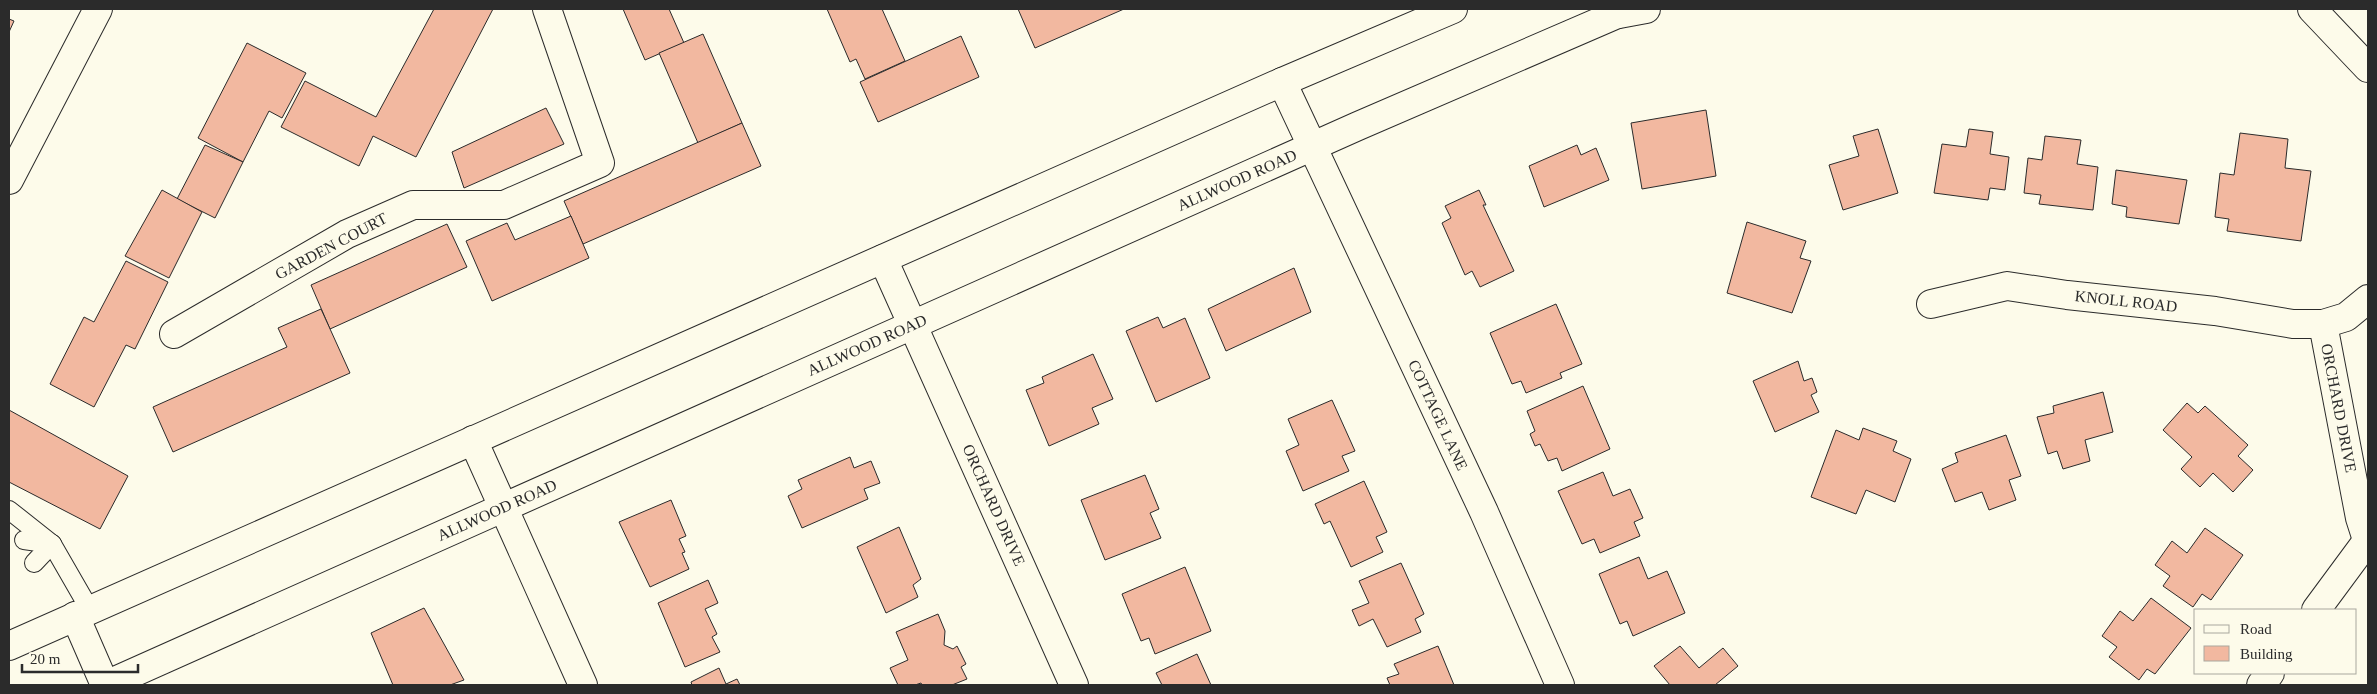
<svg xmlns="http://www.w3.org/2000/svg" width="2377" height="694" viewBox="0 0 2377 694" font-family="'Times New Roman',serif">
<rect width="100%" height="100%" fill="#fdfbea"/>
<g fill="#f2b8a0" stroke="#2b2b2b">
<path d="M 434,9 L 493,9 L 416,157 L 373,136 L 359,166 L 281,127 L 305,81 L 376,117 Z"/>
<path d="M 623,9 L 669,9 L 684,43 L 645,60 Z"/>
<path d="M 827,9 L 882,9 L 905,61 L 865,79 L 856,59 L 850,62 Z"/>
<path d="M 1018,9 L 1124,9 L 1035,48 Z"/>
<path d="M 9,19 L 14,21 L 9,32 Z"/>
<path d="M 703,34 L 742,123 L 698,143 L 659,53 Z"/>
<path d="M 961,36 L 979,77 L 878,122 L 860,82 Z"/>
<path d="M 247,43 L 306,73 L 282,118 L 269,111 L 243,162 L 198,138 Z"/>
<path d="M 546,108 L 564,144 L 464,188 L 452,152 Z"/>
<path d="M 1706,110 L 1716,176 L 1642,189 L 1631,123 Z"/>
<path d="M 742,123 L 761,166 L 583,244 L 564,201 Z"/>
<path d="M 1878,129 L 1898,193 L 1843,210 L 1829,165 L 1859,156 L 1853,136 Z"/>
<path d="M 1969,129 L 1993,132 L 1990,154 L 2009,157 L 2005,190 L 1990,188 L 1988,200 L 1934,193 L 1942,144 L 1966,147 Z"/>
<path d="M 2240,133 L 2288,139 L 2285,168 L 2311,171 L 2301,241 L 2227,231 L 2229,219 L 2215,217 L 2220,173 L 2234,175 Z"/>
<path d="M 2045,136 L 2081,140 L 2077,164 L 2098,167 L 2093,210 L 2039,204 L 2041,195 L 2024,193 L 2028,158 L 2042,160 Z"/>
<path d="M 205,145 L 243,162 L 215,218 L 177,199 Z"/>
<path d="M 1577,145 L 1581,155 L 1596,148 L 1609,180 L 1544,207 L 1529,166 Z"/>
<path d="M 2116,170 L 2187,180 L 2179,224 L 2126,217 L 2127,207 L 2112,204 Z"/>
<path d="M 162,190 L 202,212 L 169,278 L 125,256 Z"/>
<path d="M 1479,190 L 1486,205 L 1483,205 L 1514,271 L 1480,287 L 1472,271 L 1465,275 L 1442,223 L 1451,218 L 1445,206 Z"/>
<path d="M 571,216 L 589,258 L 492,301 L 466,241 L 507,223 L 515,240 Z"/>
<path d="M 1747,222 L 1806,241 L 1800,258 L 1811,261 L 1792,313 L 1727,293 Z"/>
<path d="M 447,224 L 467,267 L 330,329 L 311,285 Z"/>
<path d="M 126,261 L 168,282 L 135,349 L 126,345 L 94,407 L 50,384 L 84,317 L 94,322 Z"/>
<path d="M 1294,268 L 1311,312 L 1226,351 L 1208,309 Z"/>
<path d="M 1556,304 L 1582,364 L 1560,373 L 1562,378 L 1526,393 L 1521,381 L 1512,384 L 1490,333 Z"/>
<path d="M 321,309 L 350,373 L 173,452 L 153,407 L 287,347 L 278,328 Z"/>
<path d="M 1158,317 L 1163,328 L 1185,318 L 1210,378 L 1156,402 L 1126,331 Z"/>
<path d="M 1093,354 L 1113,399 L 1092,408 L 1099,424 L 1049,446 L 1026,390 L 1044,383 L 1042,377 Z"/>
<path d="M 1798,361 L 1804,381 L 1812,378 L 1817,392 L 1811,395 L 1819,412 L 1775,432 L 1753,381 Z"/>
<path d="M 1583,386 L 1610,449 L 1562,471 L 1557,458 L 1548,461 L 1540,444 L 1535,446 L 1530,434 L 1535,431 L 1527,411 Z"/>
<path d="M 2103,392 L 2113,432 L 2085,440 L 2090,461 L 2063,469 L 2057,451 L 2048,454 L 2037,417 L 2054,413 L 2053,406 Z"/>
<path d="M 1332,400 L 1355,451 L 1342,456 L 1349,471 L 1303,491 L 1286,451 L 1299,445 L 1288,419 Z"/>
<path d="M 2187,403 L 2198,413 L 2205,406 L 2248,445 L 2238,456 L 2253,470 L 2233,492 L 2213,473 L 2200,487 L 2181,469 L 2192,457 L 2163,430 Z"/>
<path d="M 9,410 L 128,476 L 100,529 L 9,482 Z"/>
<path d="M 1863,428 L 1897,441 L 1893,451 L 1911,459 L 1895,502 L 1866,490 L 1856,514 L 1811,497 L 1836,430 L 1859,440 Z"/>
<path d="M 2006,435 L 2021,476 L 2009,480 L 2016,500 L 1989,510 L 1982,492 L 1955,502 L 1942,469 L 1958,462 L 1955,453 Z"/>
<path d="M 850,457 L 854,468 L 871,461 L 880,483 L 864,489 L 868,499 L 802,528 L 788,496 L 802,489 L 798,480 Z"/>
<path d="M 1603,472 L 1613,496 L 1630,489 L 1643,518 L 1634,522 L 1640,536 L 1600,553 L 1594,539 L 1582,544 L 1558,491 Z"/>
<path d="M 1145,475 L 1159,509 L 1150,513 L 1161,538 L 1105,560 L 1081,500 Z"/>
<path d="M 1364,481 L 1387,532 L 1376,537 L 1383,552 L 1351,567 L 1330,521 L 1324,524 L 1315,504 Z"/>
<path d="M 671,500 L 686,536 L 679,539 L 685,552 L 682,553 L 689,569 L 650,587 L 619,522 Z"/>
<path d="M 899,527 L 921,579 L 913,585 L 918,597 L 886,613 L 857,547 Z"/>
<path d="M 2205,528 L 2243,555 L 2211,600 L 2202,594 L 2193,607 L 2163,586 L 2170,576 L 2155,565 L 2172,541 L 2187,553 Z"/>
<path d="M 1639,557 L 1648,579 L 1667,571 L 1685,613 L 1633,636 L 1627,621 L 1620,624 L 1599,574 Z"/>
<path d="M 1401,563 L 1424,614 L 1415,619 L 1421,632 L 1387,647 L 1373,619 L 1359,626 L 1352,610 L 1369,603 L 1359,581 Z"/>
<path d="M 1185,567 L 1211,631 L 1155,654 L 1149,638 L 1141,641 L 1122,594 Z"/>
<path d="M 708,580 L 718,603 L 705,609 L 717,634 L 712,637 L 720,652 L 685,667 L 658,603 Z"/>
<path d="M 2151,598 L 2191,628 L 2155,674 L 2147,669 L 2139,680 L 2109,657 L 2117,647 L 2102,636 L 2120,611 L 2133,621 Z"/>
<path d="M 424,608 L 464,680 L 450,685 L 393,685 L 371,633 Z"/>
<path d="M 938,614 L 945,631 L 944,645 L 953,649 L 957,646 L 966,664 L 961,667 L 967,679 L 952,685 L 922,685 L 921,683 L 915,685 L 898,685 L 890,668 L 908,660 L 896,632 Z"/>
<path d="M 1438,646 L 1454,685 L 1390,685 L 1387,678 L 1399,674 L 1394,664 Z"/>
<path d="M 1680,646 L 1699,668 L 1723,648 L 1738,666 L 1715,685 L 1670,685 L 1654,666 Z"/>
<path d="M 1197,654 L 1211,685 L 1162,685 L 1156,673 Z"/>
<path d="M 719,668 L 726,684 L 737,679 L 740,685 L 692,685 L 691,682 Z"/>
</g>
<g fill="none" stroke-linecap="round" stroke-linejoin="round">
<defs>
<g id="service">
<path d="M 9,510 L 52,544 L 90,610"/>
<path d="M 24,540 L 52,544"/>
<path d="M 34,563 L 52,544"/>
</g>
<g id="minor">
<path d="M 1282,82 L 1484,512 L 1560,685"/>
<path d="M 883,259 L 1074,685"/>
<path d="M 1931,304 L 2007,286 L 2067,295 L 2215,311 L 2293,324 L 2323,324 L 2346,317 L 2368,299"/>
<path d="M 2323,324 L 2360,518 L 2368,543"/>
<path d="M 174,334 L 347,234 L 413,205 L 504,205 L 600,163 L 547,9"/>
<path d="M 473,440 L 583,685"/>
<path d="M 2316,610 L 2367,541"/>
<path d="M 75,616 L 105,685"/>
<path d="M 2261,685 L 2270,673"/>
</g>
<path id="tertiary" d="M 9,180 L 98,9"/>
<g id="secondary">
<path d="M 9,646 L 1282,82 L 1453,9"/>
<path d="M 106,685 L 1358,126 L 1629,9"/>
</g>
<g id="primary">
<path d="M 2312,9 L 2368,68"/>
<path d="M 1619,14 L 1646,9"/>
</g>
</defs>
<use href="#service" stroke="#2b2b2b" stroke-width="20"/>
<use href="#minor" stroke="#2b2b2b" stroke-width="30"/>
<use href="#tertiary" stroke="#2b2b2b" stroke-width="30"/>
<use href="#secondary" stroke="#2b2b2b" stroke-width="30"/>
<use href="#primary" stroke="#2b2b2b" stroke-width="30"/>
<use href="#service" stroke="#fdfbea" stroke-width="18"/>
<use href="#minor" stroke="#fdfbea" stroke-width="28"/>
<use href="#tertiary" stroke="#fdfbea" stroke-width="28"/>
<use href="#secondary" stroke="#fdfbea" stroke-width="28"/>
<use href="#primary" stroke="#fdfbea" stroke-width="28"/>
</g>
<g text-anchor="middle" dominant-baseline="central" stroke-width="4" stroke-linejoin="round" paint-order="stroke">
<g font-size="16" fill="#2b2b2b" stroke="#fdfbea">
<text transform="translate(1237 180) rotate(-24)">ALLWOOD ROAD</text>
<text transform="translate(331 246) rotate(-28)">GARDEN COURT</text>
<text transform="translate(2126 301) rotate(6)">KNOLL ROAD</text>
<text transform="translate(867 345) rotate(-24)">ALLWOOD ROAD</text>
<text transform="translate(2339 408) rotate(79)">ORCHARD DRIVE</text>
<text transform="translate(1438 415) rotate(65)">COTTAGE LANE</text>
<text transform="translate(994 505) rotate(66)">ORCHARD DRIVE</text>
<text transform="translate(497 510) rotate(-24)">ALLWOOD ROAD</text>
</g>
</g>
<rect width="2377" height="694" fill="none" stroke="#2b2b2b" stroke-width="20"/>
<rect x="2194" y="609" width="162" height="65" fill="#fdfbea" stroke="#a9a89e"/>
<rect x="2204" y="625" width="25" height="8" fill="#fdfbea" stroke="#a9a89e"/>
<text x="2240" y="634" font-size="15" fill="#2b2b2b">Road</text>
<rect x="2204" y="646" width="25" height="15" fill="#f2b8a0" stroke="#a9a89e"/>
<text x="2240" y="659" font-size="15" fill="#2b2b2b">Building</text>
<path d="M22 664v8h116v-8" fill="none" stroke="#2b2b2b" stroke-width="2.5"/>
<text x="30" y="664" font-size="15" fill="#2b2b2b" stroke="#fdfbea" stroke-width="4" paint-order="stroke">20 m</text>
</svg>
